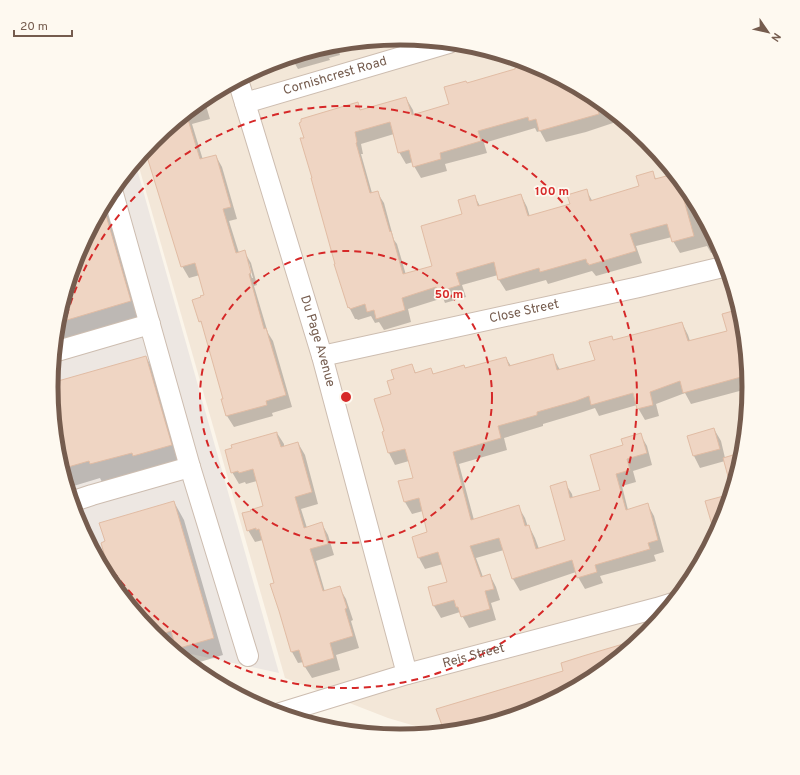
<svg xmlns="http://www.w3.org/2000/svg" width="800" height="775" viewBox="0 0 800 775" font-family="Overpass,sans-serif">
<rect width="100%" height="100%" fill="#fbf5ea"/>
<path fill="#f3e7d8" d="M 400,38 L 468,45 L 534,65 L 594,97 L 647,141 L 691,194 L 723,254 L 743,320 L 749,388 L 743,456 L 723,521 L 690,582 L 647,635 L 594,678 L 534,710 L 468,730 L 439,733 L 388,718 L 285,678 L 137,160 L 153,140 L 206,97 L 266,65 L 332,45 Z"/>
<path fill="#ede7e2" d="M 135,162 L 279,673 L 186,653 L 157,638 L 153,634 L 109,581 L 77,521 L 57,455 L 51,387 L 57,319 L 77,254 L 110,193 Z"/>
<g fill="#0003" fill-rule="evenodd">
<path d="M 368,41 L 368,42 L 339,51 L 340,55 L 329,58 L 330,60 L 298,69 L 291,57 L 332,45 Z"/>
<path d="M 531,64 L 594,97 L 622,120 L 586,132 L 546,142 L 540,131 L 537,132 L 535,128 L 484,143 L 487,153 L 445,164 L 447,171 L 421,178 L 414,166 L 413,162 L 406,164 L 399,152 L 394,134 L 361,144 L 363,154 L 361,154 L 372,193 L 377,192 L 384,203 L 394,240 L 397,244 L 406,275 L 433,267 L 475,197 L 480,206 L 521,195 L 527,207 L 530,217 L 571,205 L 586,190 L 593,202 L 641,187 L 652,172 L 656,179 L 675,174 L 691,194 L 721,250 L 711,253 L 707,246 L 680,253 L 673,241 L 672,237 L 636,246 L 642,263 L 596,276 L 592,271 L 548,284 L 546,280 L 506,291 L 499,280 L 498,275 L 462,285 L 466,297 L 445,303 L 443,298 L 408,309 L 411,322 L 384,330 L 379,322 L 375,323 L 371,316 L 358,320 L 357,319 L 355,319 L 349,307 L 335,265 L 336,264 L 313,179 L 305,139 L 357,104 L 361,111 L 406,98 L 413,110 L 414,115 L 450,105 L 467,84 L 517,70 L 516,68 Z"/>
<path d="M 204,99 L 210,119 L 192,124 L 203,160 L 216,156 L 222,167 L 237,219 L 229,221 L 239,253 L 244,251 L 251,263 L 257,285 L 254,286 L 268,333 L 273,341 L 292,407 L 272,413 L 273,416 L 234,427 L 227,416 L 224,399 L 204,328 L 200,321 L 205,295 L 200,275 L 189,278 L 182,266 L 153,140 ZM 247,263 L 249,263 L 253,278 L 252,278 Z"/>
<path d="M 101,209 L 104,209 L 114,226 L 140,319 L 55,344 L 57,319 L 77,254 Z"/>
<path d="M 743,320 L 749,385 L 746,386 L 747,389 L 691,404 L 685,393 L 656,404 L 659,416 L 645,420 L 638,408 L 637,405 L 599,416 L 595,408 L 583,412 L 543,424 L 543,426 L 504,438 L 507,450 L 459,464 L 474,520 L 518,506 L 525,518 L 528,527 L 529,526 L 535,538 L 539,549 L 567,540 L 565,483 L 572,494 L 573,499 L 601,490 L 624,446 L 640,434 L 647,446 L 652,465 L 633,471 L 636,482 L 622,486 L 628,510 L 648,505 L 654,516 L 664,552 L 654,555 L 656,561 L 600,576 L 603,583 L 585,589 L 578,577 L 576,572 L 520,591 L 513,579 L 504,550 L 476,558 L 483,577 L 490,575 L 496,587 L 500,600 L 491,603 L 496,620 L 469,628 L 460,612 L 441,618 L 434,606 L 429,588 L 449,582 L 443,564 L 425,569 L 419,558 L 429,533 L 423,511 L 412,514 L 405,502 L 400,482 L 414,478 L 409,461 L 395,465 L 389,453 L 383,433 L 385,432 L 395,379 L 411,365 L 416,373 L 431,369 L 434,375 L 465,369 L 506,358 L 511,366 L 552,355 L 560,370 L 596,361 L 613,341 L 682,323 L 688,335 L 690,341 L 728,331 Z"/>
<path d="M 146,357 L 156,375 L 181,463 L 144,473 L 142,470 L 102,482 L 100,478 L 67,488 L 57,455 Z"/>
<path d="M 714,429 L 721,441 L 725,458 L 743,453 L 733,488 L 725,461 L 700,468 L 694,456 L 688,436 Z"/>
<path d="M 277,433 L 284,444 L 284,447 L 298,443 L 305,455 L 318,504 L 301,509 L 307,528 L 322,524 L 328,535 L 334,555 L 316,561 L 325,592 L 339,587 L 346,599 L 353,620 L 351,621 L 359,648 L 336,655 L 340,670 L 312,678 L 305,667 L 304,662 L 298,663 L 292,652 L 275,584 L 263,540 L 255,542 L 248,530 L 265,507 L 257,481 L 246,484 L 245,482 L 239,484 L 232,472 Z"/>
<path d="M 174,502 L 184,520 L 223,655 L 190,665 L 183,660 L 178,650 L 173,651 L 153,634 L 116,590 Z"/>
<path d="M 625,644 L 629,650 L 594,678 L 534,710 L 468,730 L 446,732 L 443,728 L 564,671 Z"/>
</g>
<g fill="#efd5c3" stroke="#e1bca4">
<path d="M 529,63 L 534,65 L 594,97 L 599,114 L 539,131 L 536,119 L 529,121 L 528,117 L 478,131 L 481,141 L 440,153 L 441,159 L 413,167 L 409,150 L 398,153 L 390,122 L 355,132 L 357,142 L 356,143 L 370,193 L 378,191 L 390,232 L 391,231 L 403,274 L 432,266 L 421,226 L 462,214 L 458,200 L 475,195 L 478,206 L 521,194 L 528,216 L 570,204 L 567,195 L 587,189 L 590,201 L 639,186 L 636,176 L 653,171 L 655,179 L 674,174 L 678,187 L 680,186 L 694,236 L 672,242 L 667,224 L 630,234 L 636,251 L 589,265 L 588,263 L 587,263 L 586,259 L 540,272 L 539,268 L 498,280 L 494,262 L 456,273 L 460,285 L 438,292 L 436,287 L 402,298 L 405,310 L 376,319 L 374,310 L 367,312 L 365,304 L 350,309 L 349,307 L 348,308 L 334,264 L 335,264 L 311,178 L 312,178 L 300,138 L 304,138 L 299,123 L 301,122 L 301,119 L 358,102 L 360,110 L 406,97 L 412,115 L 449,104 L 444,87 L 466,81 L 467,83 L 515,69 L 515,68 Z"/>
<path d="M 186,113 L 200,159 L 216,155 L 231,207 L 223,209 L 236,253 L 245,250 L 251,273 L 249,274 L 264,329 L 266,328 L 286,395 L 266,401 L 267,405 L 226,416 L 221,399 L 223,399 L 201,321 L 199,322 L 192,300 L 201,297 L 200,296 L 204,295 L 195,263 L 181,267 L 145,150 L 153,140 Z"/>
<path d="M 103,205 L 131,301 L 57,323 L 77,254 Z"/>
<path d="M 740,309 L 743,320 L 747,358 L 743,359 L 747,372 L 740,374 L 741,377 L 683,393 L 680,381 L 650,392 L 653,405 L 637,409 L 633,393 L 591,405 L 589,396 L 576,401 L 537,412 L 537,415 L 498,426 L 501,438 L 453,452 L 471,520 L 519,505 L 525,526 L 529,525 L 536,549 L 565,540 L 550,486 L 566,481 L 570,498 L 600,490 L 590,455 L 623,445 L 621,439 L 641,433 L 647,453 L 627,459 L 630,470 L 616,474 L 626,510 L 648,503 L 658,540 L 648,543 L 650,549 L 595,565 L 597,572 L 577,578 L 572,560 L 512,579 L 499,538 L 470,546 L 481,577 L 490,574 L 494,589 L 485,591 L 490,609 L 461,617 L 458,607 L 456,607 L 454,600 L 433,606 L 428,587 L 447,582 L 438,552 L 418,558 L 412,537 L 427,532 L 419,498 L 404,502 L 398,481 L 413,478 L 405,449 L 388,453 L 382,432 L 384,431 L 374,399 L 391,394 L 387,381 L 394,379 L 391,370 L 412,364 L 415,373 L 431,368 L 433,374 L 464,365 L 465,368 L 506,357 L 509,366 L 553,354 L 557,370 L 595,360 L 589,342 L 612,336 L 613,340 L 682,322 L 688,341 L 727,331 L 722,314 Z"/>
<path d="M 146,356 L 172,445 L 133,456 L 132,453 L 90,464 L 89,461 L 61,469 L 57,455 L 50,387 L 51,383 Z"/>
<path d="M 714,428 L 720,449 L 693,456 L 687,436 Z"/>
<path d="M 277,432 L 277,435 L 281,447 L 298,442 L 312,492 L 295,497 L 304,528 L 322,522 L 328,544 L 310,549 L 323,591 L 340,586 L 347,608 L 345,609 L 353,636 L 330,643 L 334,658 L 304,667 L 299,650 L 291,652 L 279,611 L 270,584 L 274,583 L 259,529 L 256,530 L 256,528 L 247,531 L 242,513 L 251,511 L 250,510 L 263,506 L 253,469 L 239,473 L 238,471 L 231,473 L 225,450 L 232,448 L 231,445 Z"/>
<path d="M 743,452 L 743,456 L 732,491 L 723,458 Z"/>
<path d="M 731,494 L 723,521 L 715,535 L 705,501 Z"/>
<path d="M 174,501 L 214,638 L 176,649 L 171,631 L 155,636 L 151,632 L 147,620 L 142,621 L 114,588 L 101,543 L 105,541 L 99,523 Z"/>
<path d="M 643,638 L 594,678 L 542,706 L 541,704 L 473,725 L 471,720 L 443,728 L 436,709 L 563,671 L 561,663 L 583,656 Z"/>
</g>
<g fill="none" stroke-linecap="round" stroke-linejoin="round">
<defs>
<g id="minor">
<path id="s1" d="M 238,80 L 322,356 L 407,674"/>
<path id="s2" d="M 245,103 L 449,43"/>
<path d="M 112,190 L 190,467 L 248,656"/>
<path d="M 54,352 L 150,324"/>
<path id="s3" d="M 322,356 L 639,287 L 727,266"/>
<path d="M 71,502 L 92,495 L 190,467"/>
<path id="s4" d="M 277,714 L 407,674 L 657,608 L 673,603"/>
</g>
</defs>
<use href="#minor" stroke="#cdbdb0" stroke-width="22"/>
<use href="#minor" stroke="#fff" stroke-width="20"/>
</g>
<g fill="none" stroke="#d62828" stroke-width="2" stroke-dasharray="7 5">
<circle cx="346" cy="397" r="146"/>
<circle cx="346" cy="397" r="291"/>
</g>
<g text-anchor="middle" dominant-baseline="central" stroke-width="3.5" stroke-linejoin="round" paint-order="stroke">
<g font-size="13" fill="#755c4e" stroke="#fef9f0">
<text stroke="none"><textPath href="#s2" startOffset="94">Cornishcrest Road</textPath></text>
<text stroke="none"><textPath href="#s3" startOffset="207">Close Street</textPath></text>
<text stroke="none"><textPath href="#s1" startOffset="273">Du Page Avenue</textPath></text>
<text stroke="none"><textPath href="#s4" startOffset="205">Reis Street</textPath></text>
</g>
</g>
<path d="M0 0H800V775H0ZM58 387a342 342 0 1 1 684 0a342 342 0 1 1-684 0Z" fill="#fef9f0" fill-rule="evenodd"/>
<path fill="none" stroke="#755c4e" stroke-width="5" d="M58 387a342 342 0 1 1 684 0a342 342 0 1 1-684 0Z"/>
<circle cx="346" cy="397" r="6" fill="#d62828" stroke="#fef9f0" stroke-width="2"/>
<g font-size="12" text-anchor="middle" font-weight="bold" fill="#d62828" stroke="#fef9f0" stroke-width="3.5" stroke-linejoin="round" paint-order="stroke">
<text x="552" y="195">100 m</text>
<text x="449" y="298">50 m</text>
</g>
<g transform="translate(768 32) rotate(124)" stroke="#fef9f0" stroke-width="3" paint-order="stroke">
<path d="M0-3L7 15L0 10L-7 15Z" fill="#755c4e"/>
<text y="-6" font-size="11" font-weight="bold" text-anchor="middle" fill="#755c4e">N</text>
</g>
<path d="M14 30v6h58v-6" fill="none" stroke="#755c4e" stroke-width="2"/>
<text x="20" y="30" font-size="12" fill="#755c4e" stroke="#fef9f0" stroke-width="3" paint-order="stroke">20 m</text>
</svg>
